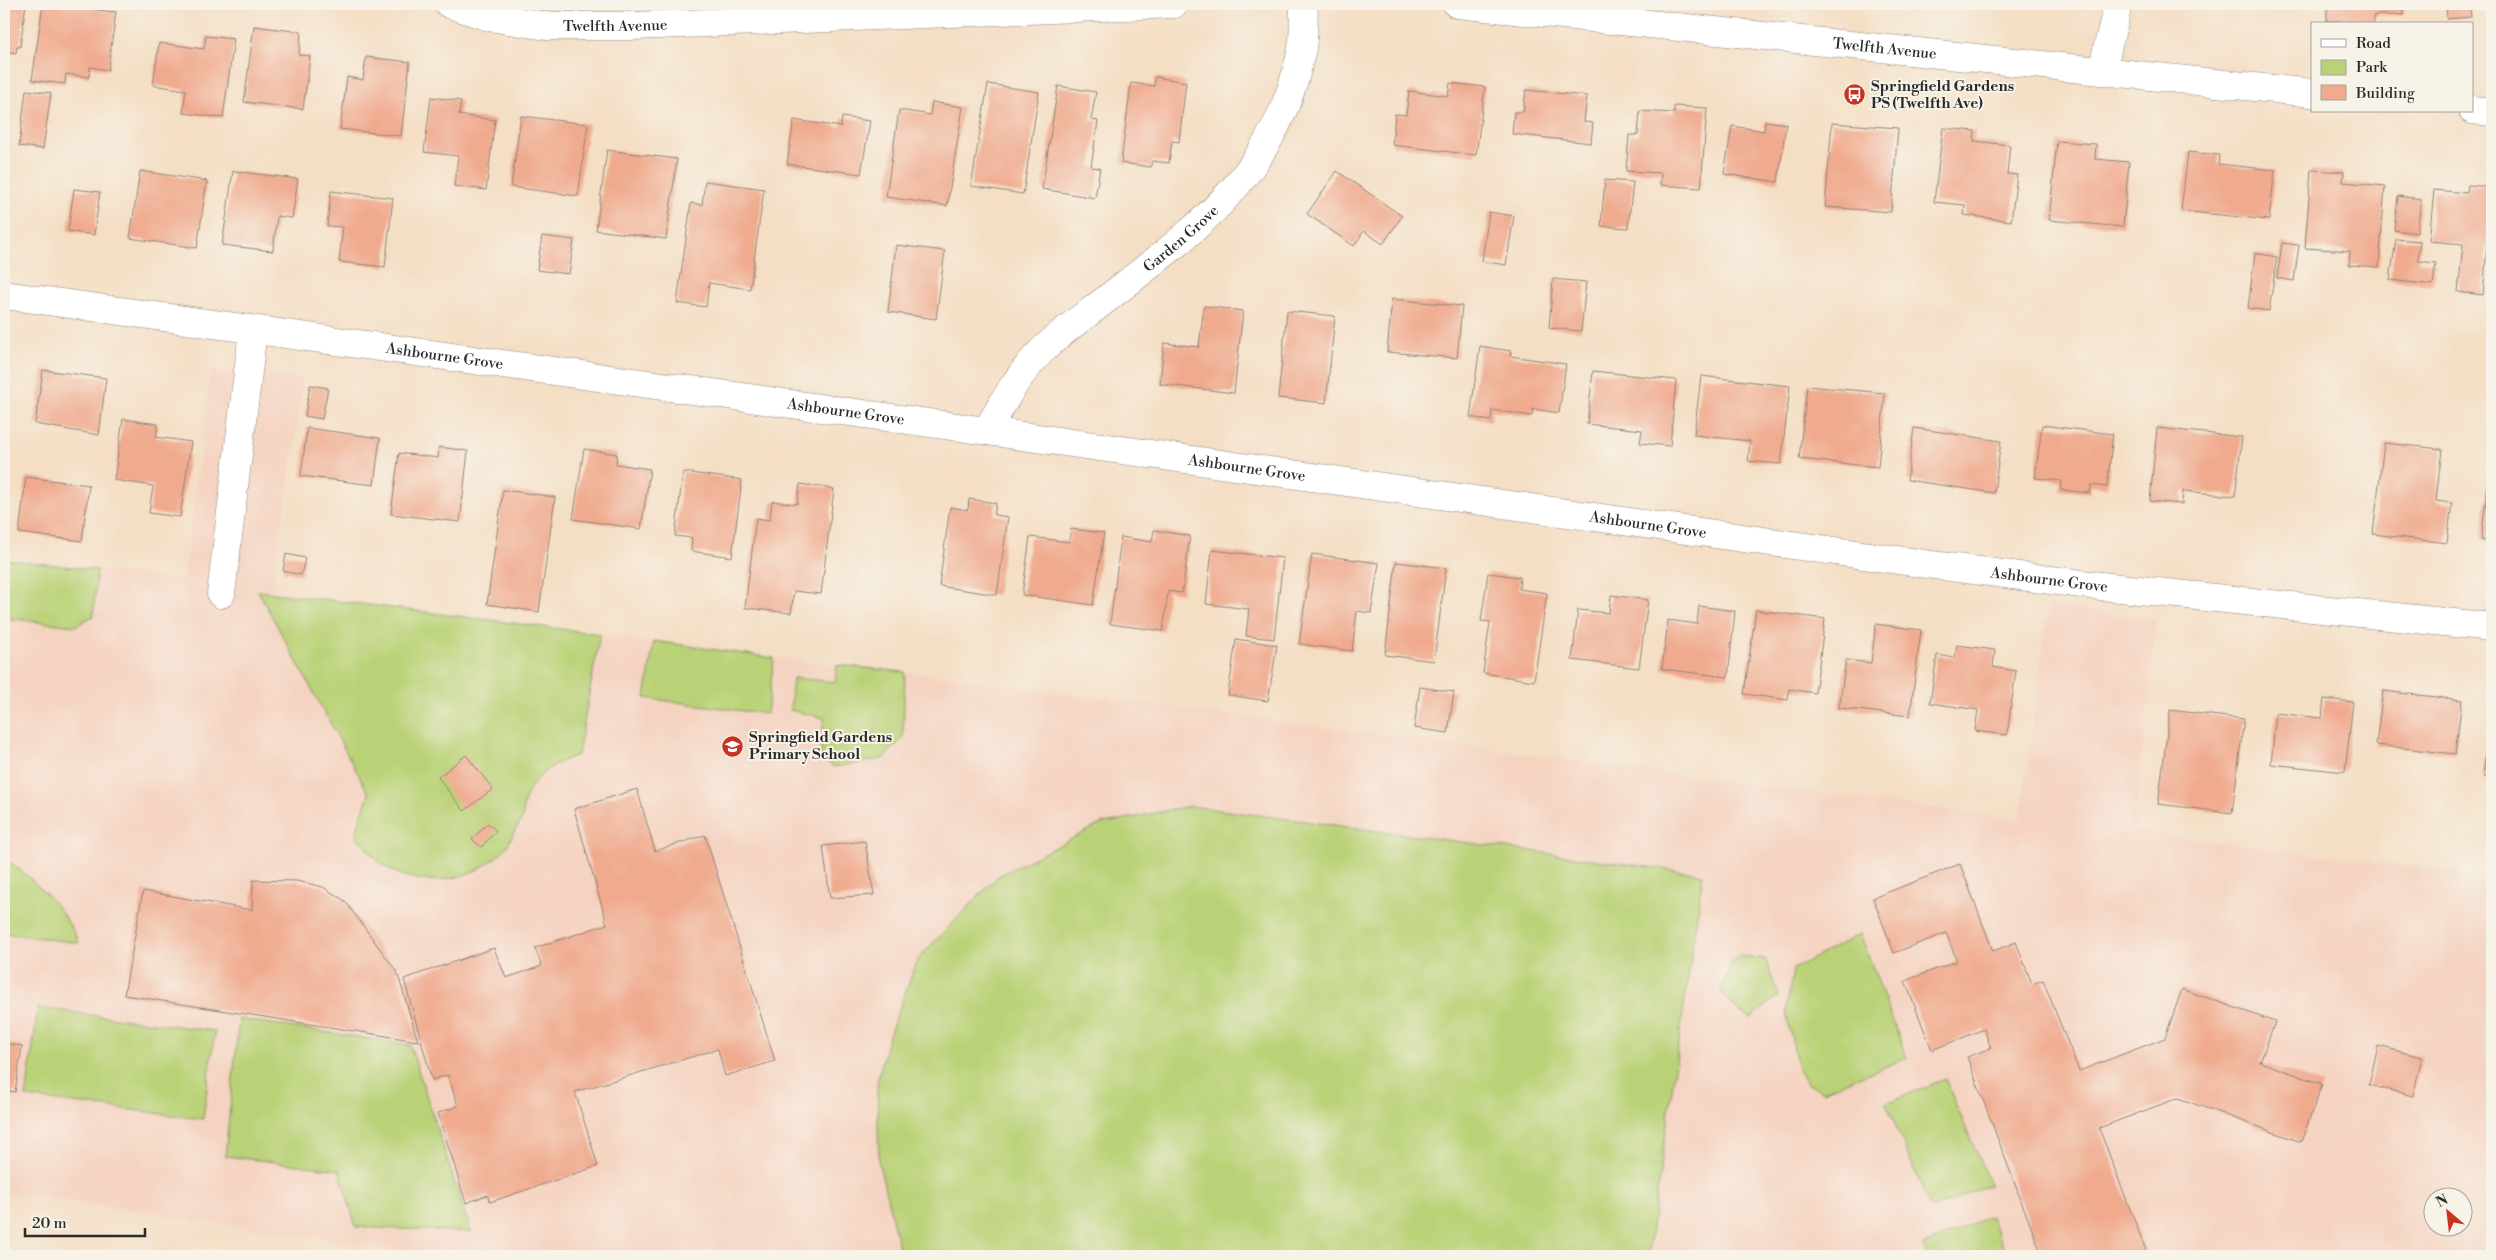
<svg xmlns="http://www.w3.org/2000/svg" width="2496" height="1260" viewBox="0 0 2496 1260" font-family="'Libre Bodoni',serif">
<rect width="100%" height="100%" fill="#f7f3e8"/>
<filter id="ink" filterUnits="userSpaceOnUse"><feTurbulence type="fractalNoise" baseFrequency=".02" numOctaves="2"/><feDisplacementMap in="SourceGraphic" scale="10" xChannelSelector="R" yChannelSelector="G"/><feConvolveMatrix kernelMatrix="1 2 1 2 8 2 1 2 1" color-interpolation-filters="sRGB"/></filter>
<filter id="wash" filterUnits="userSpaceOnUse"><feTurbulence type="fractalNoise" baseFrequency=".0096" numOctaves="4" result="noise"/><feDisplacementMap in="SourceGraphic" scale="20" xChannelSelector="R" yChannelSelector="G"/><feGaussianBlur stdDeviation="1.12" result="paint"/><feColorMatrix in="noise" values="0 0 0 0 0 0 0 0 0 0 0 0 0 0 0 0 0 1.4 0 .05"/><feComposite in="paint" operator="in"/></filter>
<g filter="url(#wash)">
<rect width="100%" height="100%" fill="#f4dec4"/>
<path fill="#f5d3c1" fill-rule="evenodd" d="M 211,371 L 304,379 L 272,592 L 774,658 L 905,672 L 2020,820 L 2048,605 L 2156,621 L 2134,831 L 2492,877 L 2492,1256 L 445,1256 L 4,1192 L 4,559 L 184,580 ZM 2434,1198 L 2464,1198 L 2464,1228 L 2434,1228 Z"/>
<g fill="#bad277" stroke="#727e51">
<path d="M 4,559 L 97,570 L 93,616 L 75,626 L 4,618 Z"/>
<path d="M 258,591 L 600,634 L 578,755 C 552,764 532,776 524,803 C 523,807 524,811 523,815 C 522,820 517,827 514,832 C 511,838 508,846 503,851 C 469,885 411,892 375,858 C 368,851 362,842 355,835 L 369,794 Z"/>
<path d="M 654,641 L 774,658 L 767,714 L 645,698 Z"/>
<path d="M 837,665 L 905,672 L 903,738 L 883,759 L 834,767 L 820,757 L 824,718 L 790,710 L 793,678 L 835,682 Z"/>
<path d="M 1190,806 L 1703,874 L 1648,1256 L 901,1256 L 879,1164 L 877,1083 L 888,1038 L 918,959 L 998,876 L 1101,824 Z"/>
<path d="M 4,858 C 35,880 64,908 79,943 L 4,933 Z"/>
<path d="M 1860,934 L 1907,1058 L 1823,1091 L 1807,1084 L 1798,1068 L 1786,1013 L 1793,969 Z"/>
<path d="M 1740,956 L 1765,959 L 1779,996 L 1751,1018 L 1738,1011 L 1721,991 L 1732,961 Z"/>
<path d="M 38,1008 L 215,1031 L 203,1119 L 26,1097 Z"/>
<path d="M 239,1019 L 410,1045 L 471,1232 L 356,1227 L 339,1170 L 225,1156 Z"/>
<path d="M 1945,1079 L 1990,1185 L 1931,1209 L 1886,1103 Z"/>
<path d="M 1990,1216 L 2007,1256 L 1927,1256 L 1923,1245 Z"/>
</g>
<g id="blocks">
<g fill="#f0ab8f">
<path d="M 4,4 L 26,4 L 20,47 L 17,47 L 16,53 L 4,51 Z"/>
<path d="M 43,4 L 88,4 L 87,9 L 116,12 L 108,70 L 90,67 L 89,77 L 66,74 L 65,84 L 32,80 Z"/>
<path d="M 2327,4 L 2403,4 L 2404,15 L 2374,15 L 2374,24 L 2341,24 L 2341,21 L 2327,21 Z"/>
<path d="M 2446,4 L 2489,4 L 2490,5 L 2470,7 L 2471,17 L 2447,19 Z"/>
<path d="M 254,26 L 301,32 L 299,55 L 310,56 L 303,109 L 244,102 Z"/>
<path d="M 206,36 L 234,39 L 223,118 L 183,113 L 186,90 L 153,85 L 159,43 L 204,49 Z"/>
<path d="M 366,57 L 410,62 L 401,136 L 340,129 L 347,77 L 363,80 Z"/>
<path d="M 1155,77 L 1186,82 L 1179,142 L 1172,141 L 1169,163 L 1152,161 L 1151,167 L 1121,163 L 1131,83 L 1154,86 Z"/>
<path d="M 1450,83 L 1485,87 L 1476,155 L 1392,145 L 1395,114 L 1406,115 L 1409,91 L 1448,96 Z"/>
<path d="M 988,84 L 1039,92 L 1023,194 L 971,186 Z"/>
<path d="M 1058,86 L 1096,92 L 1091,120 L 1098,121 L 1091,167 L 1100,168 L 1095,198 L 1042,189 Z"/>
<path d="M 26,90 L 51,93 L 43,149 L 19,146 Z"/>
<path d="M 1526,90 L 1587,96 L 1584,122 L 1593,123 L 1591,143 L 1512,134 L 1514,112 L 1523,112 Z"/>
<path d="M 431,97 L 461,101 L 459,115 L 495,120 L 486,190 L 454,186 L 458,156 L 424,152 Z"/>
<path d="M 932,102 L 963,107 L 947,206 L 886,197 L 899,110 L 930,115 Z"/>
<path d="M 1674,106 L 1707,108 L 1701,188 L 1660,185 L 1661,173 L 1626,171 L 1629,135 L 1638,135 L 1640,111 L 1674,113 Z"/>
<path d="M 521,116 L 588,124 L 578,196 L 511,187 Z"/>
<path d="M 842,117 L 870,121 L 861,174 L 787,164 L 794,120 L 841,127 Z"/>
<path d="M 1765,121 L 1786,124 L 1778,182 L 1724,174 L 1732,126 L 1764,131 Z"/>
<path d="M 1832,123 L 1898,128 L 1891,212 L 1825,207 Z"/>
<path d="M 1943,128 L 1975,131 L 1974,141 L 2010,145 L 2007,174 L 2017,175 L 2011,221 L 1964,215 L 1965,205 L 1934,202 Z"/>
<path d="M 2057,141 L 2096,144 L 2095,159 L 2129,162 L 2123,227 L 2049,220 Z"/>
<path d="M 607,150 L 677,159 L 666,239 L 596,230 Z"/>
<path d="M 2188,152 L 2219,155 L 2218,164 L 2275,170 L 2269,220 L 2181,211 Z"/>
<path d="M 2311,170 L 2344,172 L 2343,182 L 2385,186 L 2379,267 L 2349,265 L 2350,251 L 2305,248 Z"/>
<path d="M 140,171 L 207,181 L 197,248 L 130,238 Z"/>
<path d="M 233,171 L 298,179 L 292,218 L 277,216 L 273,251 L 222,245 Z"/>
<path d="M 1337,171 L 1402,216 L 1383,244 L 1364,231 L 1354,246 L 1307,214 Z"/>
<path d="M 1605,180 L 1633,182 L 1628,228 L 1601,226 Z"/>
<path d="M 705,181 L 764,189 L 750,289 L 709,283 L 706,307 L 677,303 L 691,203 L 702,205 Z"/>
<path d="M 2468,185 L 2492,187 L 2483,295 L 2458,292 L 2463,244 L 2429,241 L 2434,190 L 2467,193 Z"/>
<path d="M 74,189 L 100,192 L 94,235 L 68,231 Z"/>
<path d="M 331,191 L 393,198 L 385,267 L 339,262 L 343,227 L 327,226 Z"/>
<path d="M 4,194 L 7,194 L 5,207 L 4,207 Z"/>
<path d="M 2398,196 L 2421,199 L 2417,233 L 2394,230 Z"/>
<path d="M 1489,212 L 1514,216 L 1506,265 L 1482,261 Z"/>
<path d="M 542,236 L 574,240 L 569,274 L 537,270 Z"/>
<path d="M 2396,239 L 2420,241 L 2418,261 L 2436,263 L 2433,285 L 2390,280 Z"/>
<path d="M 2282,243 L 2299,245 L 2294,281 L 2277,278 Z"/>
<path d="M 896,245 L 945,251 L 936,319 L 888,312 Z"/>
<path d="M 2255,253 L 2277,257 L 2269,311 L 2248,308 Z"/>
<path d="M 1553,279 L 1586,282 L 1581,331 L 1549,328 Z"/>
<path d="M 1392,299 L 1462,306 L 1457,358 L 1387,352 Z"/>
<path d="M 1204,306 L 1243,311 L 1234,393 L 1160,384 L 1164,343 L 1199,347 Z"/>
<path d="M 1287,311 L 1335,316 L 1326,403 L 1278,398 Z"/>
<path d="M 1480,346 L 1511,351 L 1510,356 L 1566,364 L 1559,413 L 1533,409 L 1532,416 L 1492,410 L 1491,421 L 1470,417 Z"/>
<path d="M 43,370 L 106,378 L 99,435 L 35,424 Z"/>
<path d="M 1593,371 L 1676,380 L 1670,446 L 1640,443 L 1642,430 L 1587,424 Z"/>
<path d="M 1701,376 L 1790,386 L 1781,464 L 1748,461 L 1750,441 L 1694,435 Z"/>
<path d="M 310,385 L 328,388 L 322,419 L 305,416 Z"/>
<path d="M 1807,386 L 1885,393 L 1878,467 L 1799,459 Z"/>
<path d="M 123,419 L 158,424 L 156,437 L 191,442 L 180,517 L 149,513 L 153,486 L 114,480 Z"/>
<path d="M 2042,425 L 2113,434 L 2107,487 L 2091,485 L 2090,493 L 2060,490 L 2061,481 L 2035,478 Z"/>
<path d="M 307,428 L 380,438 L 374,485 L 301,476 Z"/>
<path d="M 1914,428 L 2001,441 L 1994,493 L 1907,480 Z"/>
<path d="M 2157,428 L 2242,437 L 2235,496 L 2183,491 L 2182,504 L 2150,501 Z"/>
<path d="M 2384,443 L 2442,449 L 2436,501 L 2452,503 L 2447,543 L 2373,534 Z"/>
<path d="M 439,447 L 468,451 L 460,522 L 391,514 L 399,453 L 438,458 Z"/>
<path d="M 584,449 L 617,454 L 616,464 L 650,469 L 641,529 L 573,519 Z"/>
<path d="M 683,472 L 742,480 L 732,557 L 691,551 L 692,538 L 675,536 Z"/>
<path d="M 26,477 L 89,485 L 82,541 L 19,533 Z"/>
<path d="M 2488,483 L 2492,483 L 2492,542 L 2481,540 Z"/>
<path d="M 800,484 L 834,489 L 821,594 L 794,591 L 791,613 L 745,608 L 756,518 L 770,520 L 772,501 L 797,504 Z"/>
<path d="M 503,490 L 555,497 L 539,612 L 487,604 Z"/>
<path d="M 969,499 L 996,503 L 994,515 L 1008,517 L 997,595 L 939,586 L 950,507 L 968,510 Z"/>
<path d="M 1071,529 L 1104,533 L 1093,605 L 1022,595 L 1030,537 L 1069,542 Z"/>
<path d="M 1154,530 L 1190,536 L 1182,593 L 1168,591 L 1163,631 L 1110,624 L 1121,537 L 1152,542 Z"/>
<path d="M 1212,550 L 1283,558 L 1274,639 L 1246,636 L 1249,609 L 1206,604 Z"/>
<path d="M 286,554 L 305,558 L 301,575 L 283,571 Z"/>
<path d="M 1312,554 L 1379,563 L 1371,613 L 1357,611 L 1352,651 L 1299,644 Z"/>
<path d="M 1396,562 L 1446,568 L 1434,661 L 1385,655 Z"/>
<path d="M 1488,573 L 1520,577 L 1519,589 L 1547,593 L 1534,681 L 1483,673 L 1490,622 L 1481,621 Z"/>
<path d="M 1611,595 L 1648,600 L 1639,668 L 1572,660 L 1578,610 L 1609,613 Z"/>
<path d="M 1699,606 L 1735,611 L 1728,677 L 1662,669 L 1668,620 L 1697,624 Z"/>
<path d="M 1756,610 L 1825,619 L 1815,693 L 1789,689 L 1788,700 L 1744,694 Z"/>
<path d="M 1876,624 L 1921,630 L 1910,716 L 1839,708 L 1846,660 L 1871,663 Z"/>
<path d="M 1236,639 L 1277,645 L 1268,701 L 1228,695 Z"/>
<path d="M 1957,645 L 1995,650 L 1993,667 L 2016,671 L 2007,735 L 1975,731 L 1978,710 L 1930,703 L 1937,655 L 1955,658 Z"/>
<path d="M 1420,687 L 1454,692 L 1448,733 L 1414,728 Z"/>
<path d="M 2383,691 L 2462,700 L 2455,754 L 2376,745 Z"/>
<path d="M 2324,699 L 2353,702 L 2345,772 L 2271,764 L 2276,713 L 2322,718 Z"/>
<path d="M 2491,701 L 2492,701 L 2492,778 L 2483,776 Z"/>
<path d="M 2170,710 L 2244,719 L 2232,813 L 2158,804 Z"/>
<path d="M 466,755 L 493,789 L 464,811 L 438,777 Z"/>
<path d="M 637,789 L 655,851 L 705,835 L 775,1061 L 725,1076 L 718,1049 L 575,1092 L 598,1166 L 490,1202 L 487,1195 L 466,1203 L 438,1113 L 458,1106 L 448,1075 L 432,1080 L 404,979 L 494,948 L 506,978 L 542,966 L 535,948 L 607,924 L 574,809 Z"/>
<path d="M 488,823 L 496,831 L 481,847 L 472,839 Z"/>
<path d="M 865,841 L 874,895 L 830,898 L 823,846 Z"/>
<path d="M 1960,864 L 1993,951 L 2016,942 L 2032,984 L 2043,980 L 2079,1071 L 2165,1038 L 2182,989 L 2275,1022 L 2260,1062 L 2322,1084 L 2301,1142 L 2178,1098 L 2099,1128 L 2147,1253 L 2139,1256 L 2042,1256 L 1967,1057 L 1991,1048 L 1984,1029 L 1932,1050 L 1905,981 L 1957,961 L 1946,933 L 1894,953 L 1873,898 Z"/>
<path d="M 253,880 L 297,881 L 323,887 L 345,901 L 397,972 L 418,1041 L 124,995 L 143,891 L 252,910 Z"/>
<path d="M 4,1043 L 22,1046 L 15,1092 L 4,1091 Z"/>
<path d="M 2378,1046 L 2422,1057 L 2413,1096 L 2369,1085 Z"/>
</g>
</g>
</g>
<g filter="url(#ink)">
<use href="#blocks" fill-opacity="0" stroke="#908478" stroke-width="1"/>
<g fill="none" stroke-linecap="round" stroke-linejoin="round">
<defs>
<g id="minor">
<path id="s1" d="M 449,4 L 489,17 L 547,26 L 632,26 L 1174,4"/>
<path id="s2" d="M 1457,4 L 2312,93"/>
<path d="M 2102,71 L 2118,4"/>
<path d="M 2472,110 L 2492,112"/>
<path id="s3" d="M 4,295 L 987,431 L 1933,565 L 2082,584 L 2492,627"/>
<path id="s4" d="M 987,431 C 1004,400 1021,369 1048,345 C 1065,329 1086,315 1104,301 C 1196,229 1276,174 1301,53 C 1305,37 1303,20 1304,4"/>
<path d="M 221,594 L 253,331"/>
</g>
</defs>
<use href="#minor" stroke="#908478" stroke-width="29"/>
<use href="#minor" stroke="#fff" stroke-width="28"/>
</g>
</g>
<defs>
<symbol id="bus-disc" viewBox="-11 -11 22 22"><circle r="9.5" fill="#c8321e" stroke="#f7f3e8"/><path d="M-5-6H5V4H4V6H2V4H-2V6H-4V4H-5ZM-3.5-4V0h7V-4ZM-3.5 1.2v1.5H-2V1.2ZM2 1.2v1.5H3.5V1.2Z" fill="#fff"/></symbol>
<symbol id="school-disc" viewBox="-11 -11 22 22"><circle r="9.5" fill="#c8321e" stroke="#f7f3e8"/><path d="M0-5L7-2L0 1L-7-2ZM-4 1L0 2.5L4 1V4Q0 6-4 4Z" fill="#fff"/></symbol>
</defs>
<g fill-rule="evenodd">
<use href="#bus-disc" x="1842" y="82" width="25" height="25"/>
<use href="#school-disc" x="720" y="734" width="25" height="25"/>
</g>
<g text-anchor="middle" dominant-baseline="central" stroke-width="4" stroke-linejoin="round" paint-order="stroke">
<g font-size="15" fill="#2b2b2b" stroke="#f7f3e8">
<text stroke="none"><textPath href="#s1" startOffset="169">Twelfth Avenue</textPath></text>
<text stroke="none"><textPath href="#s2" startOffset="430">Twelfth Avenue</textPath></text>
<text stroke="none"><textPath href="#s4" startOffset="276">Garden Grove</textPath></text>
<text stroke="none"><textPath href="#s3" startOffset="445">Ashbourne Grove</textPath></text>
<text stroke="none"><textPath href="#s3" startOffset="850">Ashbourne Grove</textPath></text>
<text stroke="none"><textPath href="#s3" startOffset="1255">Ashbourne Grove</textPath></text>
<text stroke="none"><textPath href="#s3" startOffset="1660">Ashbourne Grove</textPath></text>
<text stroke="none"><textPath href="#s3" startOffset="2065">Ashbourne Grove</textPath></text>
</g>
<g font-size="15" font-weight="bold" fill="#2b2b2b" stroke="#f7f3e8" text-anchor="start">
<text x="1871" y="86">Springfield Gardens<tspan x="1871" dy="17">PS (Twelfth Ave)</tspan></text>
<text x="749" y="737">Springfield Gardens<tspan x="749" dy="17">Primary School</tspan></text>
</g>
</g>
<rect width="2496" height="1260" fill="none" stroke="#f7f3e8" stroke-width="20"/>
<rect x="2311" y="22" width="162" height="90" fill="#f7f3e8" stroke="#a5a39c"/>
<rect x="2321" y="39" width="25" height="8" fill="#ffffff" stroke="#a5a39c"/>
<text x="2356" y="48" font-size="15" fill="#2b2b2b">Road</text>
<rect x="2321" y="60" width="25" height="15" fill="#bad277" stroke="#a5a39c"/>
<text x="2356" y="72" font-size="15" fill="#2b2b2b">Park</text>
<rect x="2321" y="85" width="25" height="15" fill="#f0ab8f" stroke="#a5a39c"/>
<text x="2356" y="98" font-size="15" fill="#2b2b2b">Building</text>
<g transform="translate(2448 1212) rotate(332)"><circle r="24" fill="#f7f3e8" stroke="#a5a39c"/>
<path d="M0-4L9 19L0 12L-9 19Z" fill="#c8321e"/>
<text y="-8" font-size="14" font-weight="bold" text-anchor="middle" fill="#2b2b2b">N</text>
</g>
<path d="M25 1228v8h120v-8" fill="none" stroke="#2b2b2b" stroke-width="2.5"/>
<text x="32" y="1228" font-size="15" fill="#2b2b2b" stroke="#f7f3e8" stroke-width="4" paint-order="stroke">20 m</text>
</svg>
